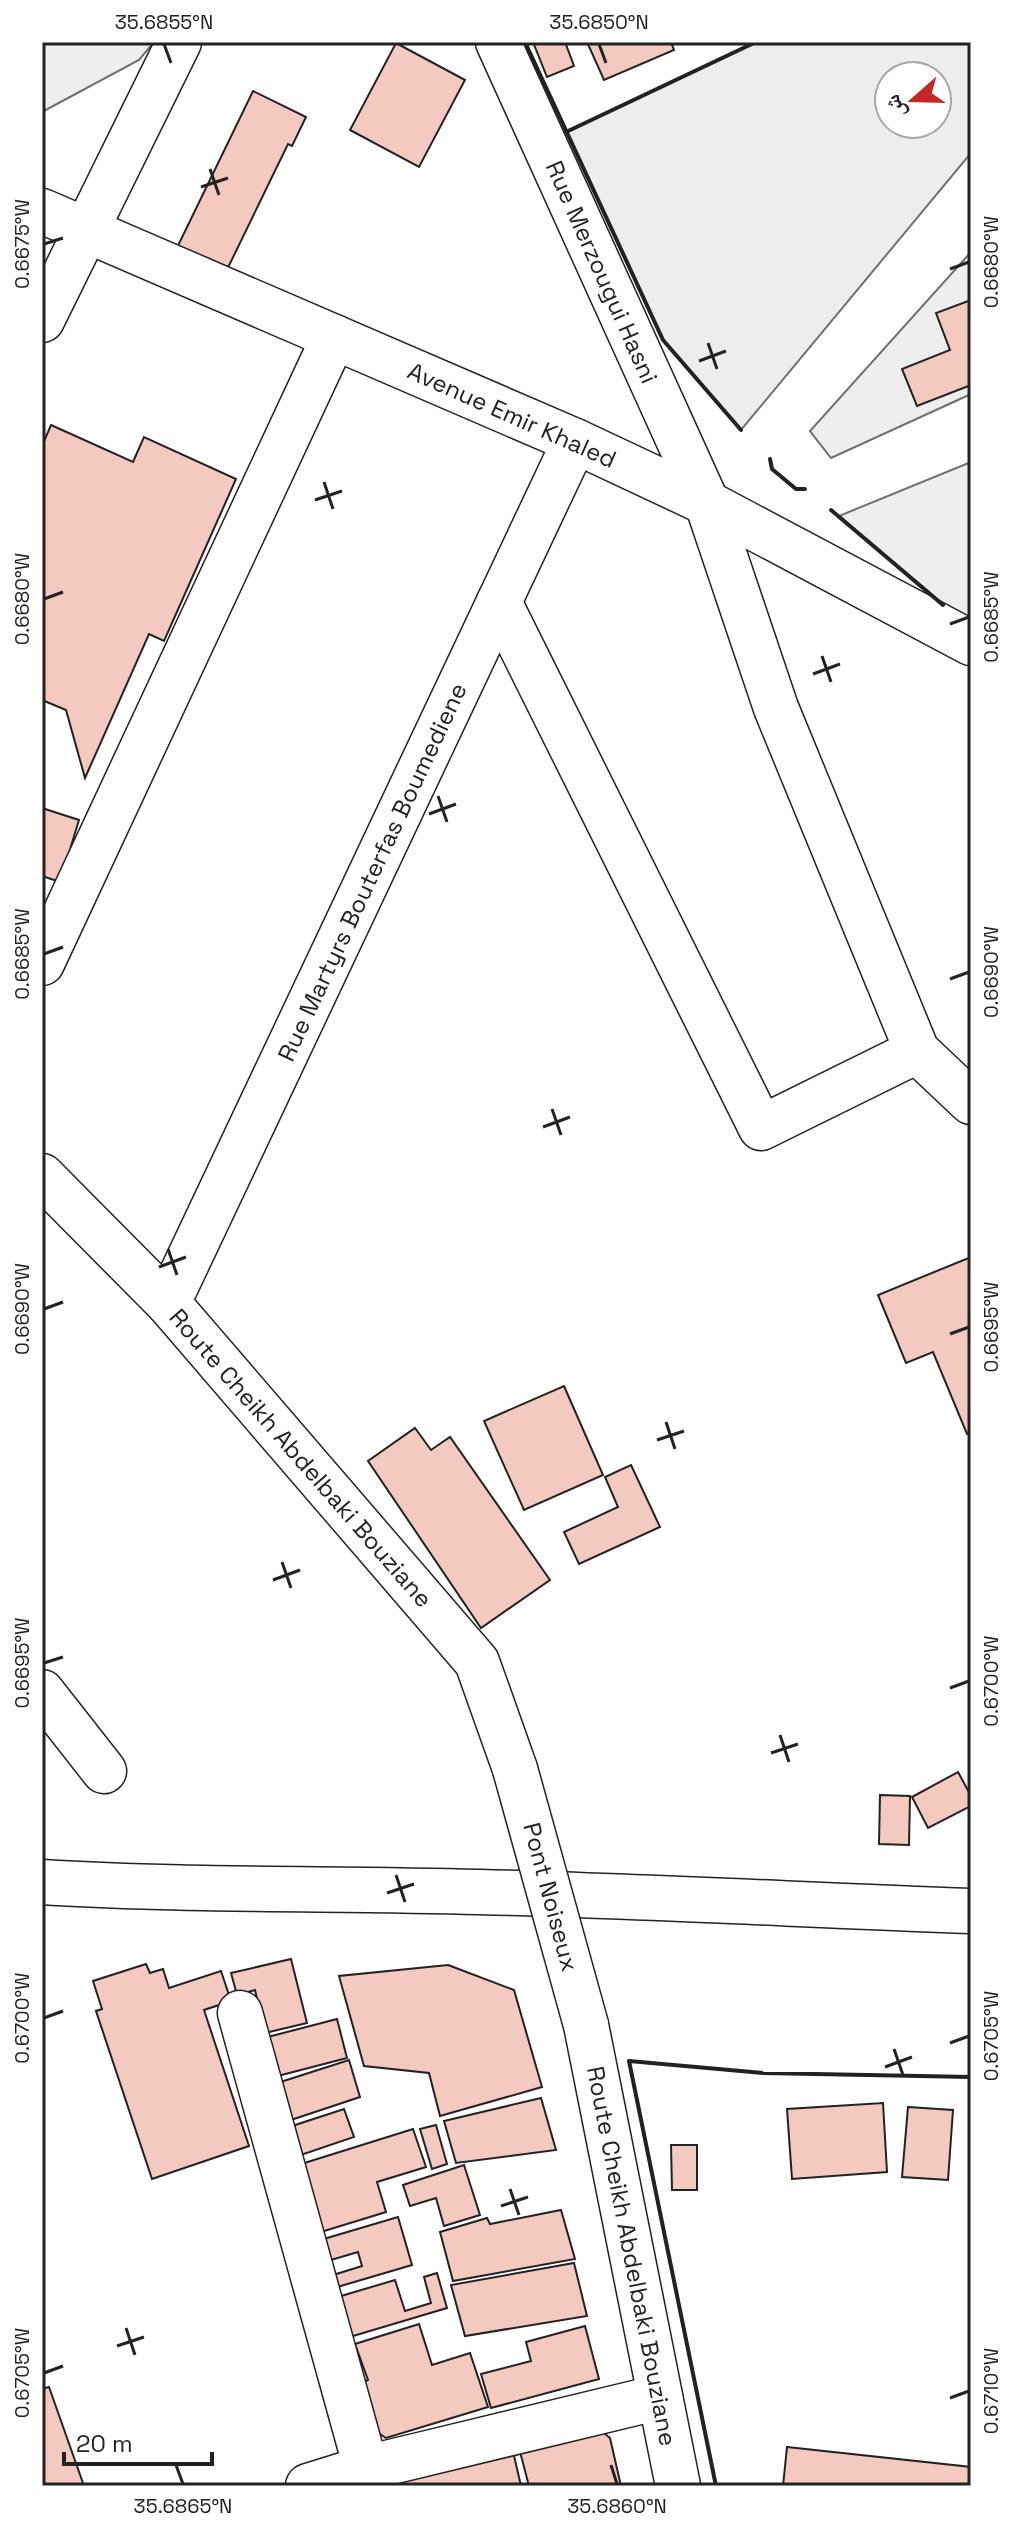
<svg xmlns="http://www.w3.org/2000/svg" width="1013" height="2528" viewBox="0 0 1013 2528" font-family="'Space Grotesk','Noto Naskh Arabic',sans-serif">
<rect width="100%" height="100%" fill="#fff"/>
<g fill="#eee" stroke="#6f6f6f" stroke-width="2">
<path d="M 42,42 L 154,42 L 139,60 L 42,112 Z"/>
<path d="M 971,252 L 971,394 L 831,458 L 810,431 Z"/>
<path d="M 971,462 L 971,621 L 951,611 L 839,516 Z"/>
</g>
<path fill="#ededed" stroke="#6f6f6f" stroke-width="2" fill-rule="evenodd" d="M 757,42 L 971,42 L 971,153 L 741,430 L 663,340 L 566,132 ZM 889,76 L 937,76 L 937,124 L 889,124 Z"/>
<g fill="#f3c9c0" stroke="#222" stroke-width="2">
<path d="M 533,42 L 565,42 L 574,66 L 547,77 Z"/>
<path d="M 587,42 L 671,42 L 674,50 L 604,80 Z"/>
<path d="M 396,43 L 465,80 L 419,167 L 350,130 Z"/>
<path d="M 253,91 L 306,117 L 292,146 L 288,144 L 222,280 L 173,256 Z"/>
<path d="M 971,300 L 971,385 L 917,406 L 902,369 L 950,350 L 936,313 Z"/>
<path d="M 51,425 L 133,462 L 144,437 L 236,479 L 164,641 L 149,634 L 85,778 L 66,710 L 42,700 L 42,446 Z"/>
<path d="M 42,808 L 79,820 L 60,882 L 42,876 Z"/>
<path d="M 971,1257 L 971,1432 L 967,1434 L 933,1352 L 906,1363 L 878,1295 Z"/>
<path d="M 564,1386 L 603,1475 L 524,1510 L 484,1421 Z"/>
<path d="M 415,1428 L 431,1450 L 450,1437 L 550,1580 L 481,1628 L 368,1461 Z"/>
<path d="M 631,1465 L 660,1527 L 579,1564 L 564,1532 L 618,1507 L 605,1477 Z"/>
<path d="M 958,1772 L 971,1796 L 971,1806 L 928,1828 L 912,1797 Z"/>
<path d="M 880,1795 L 910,1796 L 909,1845 L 879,1844 Z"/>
<path d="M 291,1959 L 307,2023 L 265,2033 L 255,1990 L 237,1995 L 231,1973 Z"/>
<path d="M 146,1964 L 150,1973 L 163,1969 L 169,1988 L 221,1971 L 231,2001 L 204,2010 L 249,2146 L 152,2179 L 96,2011 L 102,2009 L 93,1981 Z"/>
<path d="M 448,1965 L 514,1990 L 542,2087 L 440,2116 L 429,2073 L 364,2066 L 339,1976 Z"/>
<path d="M 337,2019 L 347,2058 L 270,2078 L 260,2039 Z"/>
<path d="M 349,2060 L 360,2097 L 276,2125 L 265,2087 Z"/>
<path d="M 541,2098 L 556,2150 L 456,2163 L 444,2121 Z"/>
<path d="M 883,2103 L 887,2172 L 792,2179 L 787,2109 Z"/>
<path d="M 908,2107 L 953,2110 L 948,2180 L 902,2177 Z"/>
<path d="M 344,2109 L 354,2137 L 292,2158 L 283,2129 Z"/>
<path d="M 436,2125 L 447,2164 L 432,2169 L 420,2129 Z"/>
<path d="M 413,2129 L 426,2167 L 377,2182 L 386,2212 L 308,2236 L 298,2165 Z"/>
<path d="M 671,2145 L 697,2145 L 697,2190 L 672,2190 Z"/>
<path d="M 464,2165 L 480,2215 L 444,2226 L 436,2198 L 410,2206 L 403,2185 Z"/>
<path d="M 561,2210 L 575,2259 L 453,2281 L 440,2232 L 487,2218 L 490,2224 Z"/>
<path d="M 398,2217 L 412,2265 L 334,2288 L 330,2276 L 362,2266 L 358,2252 L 324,2262 L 317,2241 Z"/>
<path d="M 574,2263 L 587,2316 L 465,2336 L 451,2285 Z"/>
<path d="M 437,2273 L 447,2308 L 343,2339 L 331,2299 L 395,2280 L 405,2311 L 431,2303 L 424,2277 Z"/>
<path d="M 419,2324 L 432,2365 L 470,2353 L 488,2407 L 386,2438 L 369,2427 L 360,2384 L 368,2380 L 355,2344 Z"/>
<path d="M 585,2326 L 599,2379 L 491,2408 L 481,2374 L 531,2361 L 526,2342 Z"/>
<path d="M 49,2387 L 84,2486 L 42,2486 L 42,2389 Z"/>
<path d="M 593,2424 L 610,2438 L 621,2486 L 529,2486 L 518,2444 Z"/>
<path d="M 512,2447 L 521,2486 L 340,2486 Z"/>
<path d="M 787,2447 L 971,2467 L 971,2486 L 783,2486 Z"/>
</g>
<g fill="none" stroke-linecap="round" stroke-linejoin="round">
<defs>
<g id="minor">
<path d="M 498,42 L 707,503 L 776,708 L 917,1051 L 971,1102"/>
<path d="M 42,320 L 179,42"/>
<path d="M 499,602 L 761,1128 L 917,1051"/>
<path d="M 42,963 L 334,337"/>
<path d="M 168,1303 L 575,441"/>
<path d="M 42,1692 L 104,1771"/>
<path d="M 240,2013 L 366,2468"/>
<path d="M 308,2486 L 366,2468 L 660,2397"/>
</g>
<g id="tertiary">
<path d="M 42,1176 L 168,1303 L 477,1662 L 515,1769"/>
<path d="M 586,2025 L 678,2486"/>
</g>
<g id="primary">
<path d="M 42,211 L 575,441 L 707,503 L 971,643"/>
<path d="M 42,1882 C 187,1891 334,1888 479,1892 C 643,1896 807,1905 971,1911"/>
</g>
</defs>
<use href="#minor" stroke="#222" stroke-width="47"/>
<use href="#tertiary" stroke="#222" stroke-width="47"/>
<use href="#primary" stroke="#222" stroke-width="47"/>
<use href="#minor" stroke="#fff" stroke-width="44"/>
<use href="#tertiary" stroke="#fff" stroke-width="44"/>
<use href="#primary" stroke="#fff" stroke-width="44"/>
<defs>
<path id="tertiary-bridge" d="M 515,1769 L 586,2025"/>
</defs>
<use href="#tertiary-bridge" stroke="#222" stroke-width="47" stroke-linecap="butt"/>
<use href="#tertiary-bridge" stroke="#fff" stroke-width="44"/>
<g stroke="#222" stroke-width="4">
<path d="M 525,42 L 663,340 L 741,430"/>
<path d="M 566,132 L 756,42"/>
<path d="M 770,459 L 772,469 L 796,489 L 805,489"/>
<path d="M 831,510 L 943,605"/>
<path d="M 716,2486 L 629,2061 L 763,2073 L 971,2077"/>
</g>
</g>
<path fill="none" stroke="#222" stroke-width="3" d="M 164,44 L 171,63M 599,44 L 606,63M 210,169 L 219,195M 201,187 L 228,178M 44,244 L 63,238M 950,269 L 969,262M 708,343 L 717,369M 699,361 L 726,351M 324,482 L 333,509M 315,500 L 342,491M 44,599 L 63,592M 950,624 L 969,617M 822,656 L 831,682M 813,674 L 840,664M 438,796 L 447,822M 429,814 L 456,804M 44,954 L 63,947M 950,979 L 969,972M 552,1109 L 561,1135M 543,1127 L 570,1117M 168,1249 L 177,1275M 159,1267 L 186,1257M 44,1309 L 63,1302M 950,1334 L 969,1327M 666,1422 L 675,1449M 657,1440 L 684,1431M 282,1562 L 291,1588M 273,1580 L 300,1570M 44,1663 L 63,1657M 950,1688 L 969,1681M 780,1735 L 789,1762M 771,1753 L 798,1744M 396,1875 L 405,1902M 387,1893 L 414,1884M 44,2018 L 63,2011M 950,2043 L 969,2036M 894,2049 L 903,2075M 885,2067 L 912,2057M 510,2189 L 519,2215M 501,2206 L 528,2197M 126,2328 L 135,2355M 117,2346 L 144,2337M 44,2373 L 63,2366M 950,2398 L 969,2391M 176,2465 L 183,2484M 611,2465 L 617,2484"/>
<g text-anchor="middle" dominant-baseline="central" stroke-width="6" stroke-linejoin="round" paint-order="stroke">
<g font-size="24" fill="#222" stroke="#fff">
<text transform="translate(602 272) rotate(66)">Rue Merzougui Hasni</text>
<text transform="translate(512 415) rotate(24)">Avenue Emir Khaled</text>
<text transform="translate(372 872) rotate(-65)">Rue Martyrs Bouterfas Boumediene</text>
<text transform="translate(301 1458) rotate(49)">Route Cheikh Abdelbaki Bouziane</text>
<text transform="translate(551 1897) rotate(75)">Pont Noiseux</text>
<text transform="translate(632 2256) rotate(79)">Route Cheikh Abdelbaki Bouziane</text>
</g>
</g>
<rect width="1013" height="2528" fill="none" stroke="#ffffff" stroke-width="88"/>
<g transform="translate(913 100) rotate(250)"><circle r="38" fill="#ffffff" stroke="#a7a7a7" stroke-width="2"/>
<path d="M0-6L14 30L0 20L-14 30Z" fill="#c62828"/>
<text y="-12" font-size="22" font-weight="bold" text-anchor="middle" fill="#222222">ش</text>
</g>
<path d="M64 2452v12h148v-12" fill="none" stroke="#222222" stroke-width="4"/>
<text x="76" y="2452" font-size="24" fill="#222222" stroke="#ffffff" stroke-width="6" paint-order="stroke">20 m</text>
<rect x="44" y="44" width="925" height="2440" fill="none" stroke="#222" stroke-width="3"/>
<g font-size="20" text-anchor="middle" fill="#222">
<text x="164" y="29">35.6855°N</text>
<text x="599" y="29">35.6850°N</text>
<text transform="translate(22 244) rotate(-90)" y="7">0.6675°W</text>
<text transform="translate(991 262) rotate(-90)" y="7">0.6680°W</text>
<text transform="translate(22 599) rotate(-90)" y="7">0.6680°W</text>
<text transform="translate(991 617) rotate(-90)" y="7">0.6685°W</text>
<text transform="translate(22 954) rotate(-90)" y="7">0.6685°W</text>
<text transform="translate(991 972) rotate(-90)" y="7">0.6690°W</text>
<text transform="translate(22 1309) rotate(-90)" y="7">0.6690°W</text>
<text transform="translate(991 1327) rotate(-90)" y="7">0.6695°W</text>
<text transform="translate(22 1663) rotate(-90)" y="7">0.6695°W</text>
<text transform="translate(991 1681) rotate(-90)" y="7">0.6700°W</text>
<text transform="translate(22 2018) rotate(-90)" y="7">0.6700°W</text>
<text transform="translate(991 2036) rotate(-90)" y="7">0.6705°W</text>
<text transform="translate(22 2373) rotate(-90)" y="7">0.6705°W</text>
<text transform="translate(991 2391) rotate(-90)" y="7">0.6710°W</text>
<text x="183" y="2513">35.6865°N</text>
<text x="617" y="2513">35.6860°N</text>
</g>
</svg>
